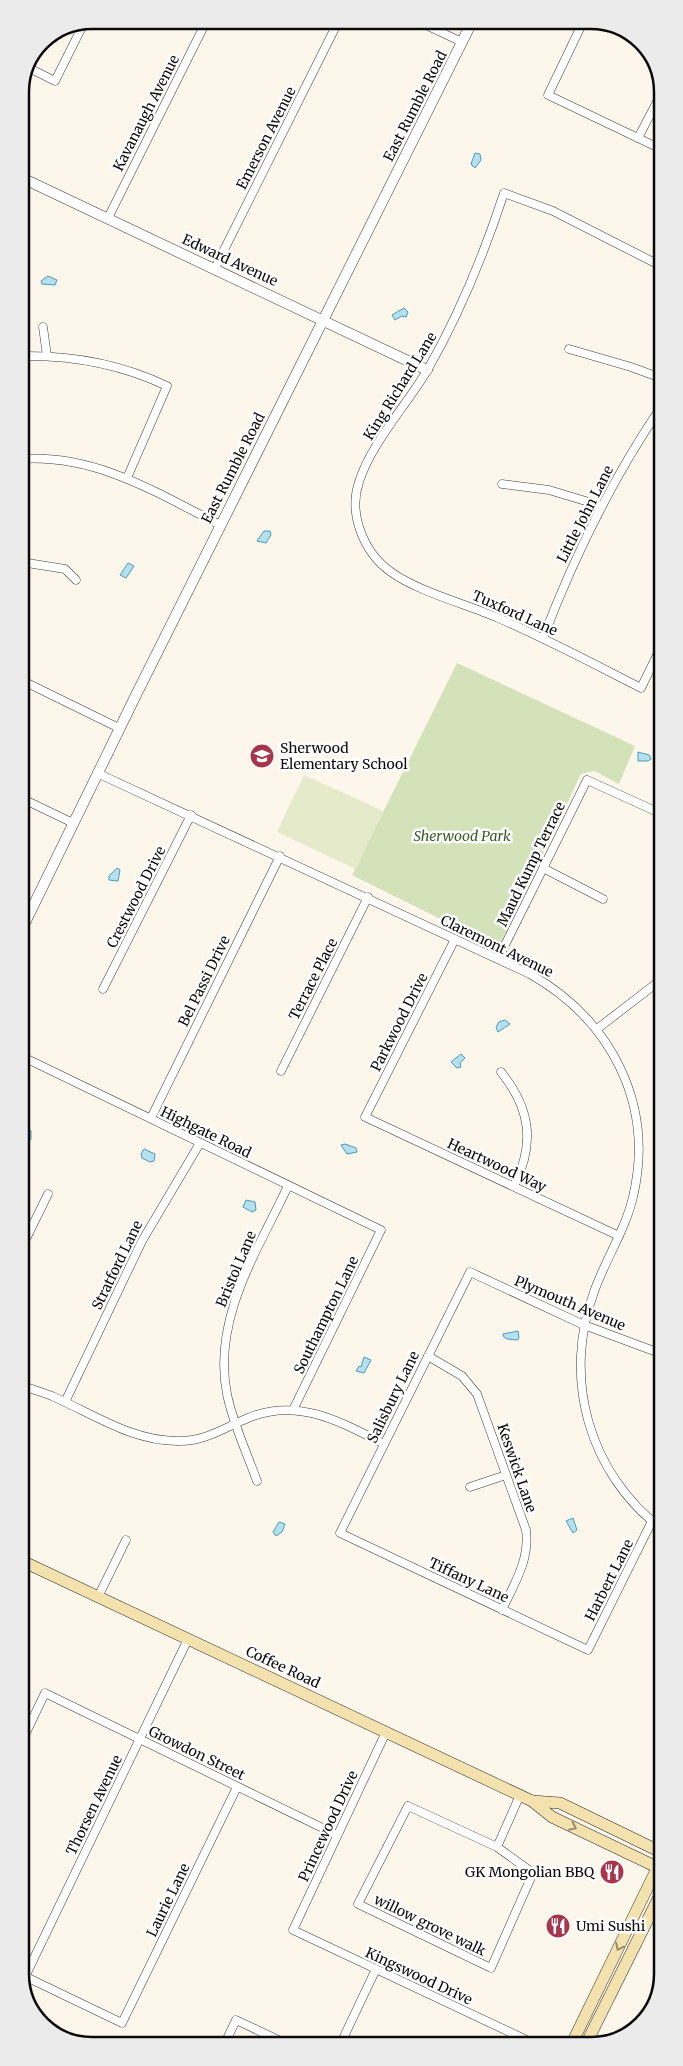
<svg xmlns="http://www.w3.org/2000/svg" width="683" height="2066" viewBox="0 0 683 2066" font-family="Merriweather,serif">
<rect width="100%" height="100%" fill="#fcf6eb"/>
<path fill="#d4e2b9" d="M 457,663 L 635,746 L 619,784 L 594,771 L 581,774 L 501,942 L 493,945 L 352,875 Z"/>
<path fill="#e4eaca" d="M 304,775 L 383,811 L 356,869 L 277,832 Z"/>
<g fill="#b6e0ed" stroke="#469dbb">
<path d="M 475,153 L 480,154 L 481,160 L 475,168 L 471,164 Z"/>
<path d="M 48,276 L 57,280 L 55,285 L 42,284 L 41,281 Z"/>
<path d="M 404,308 L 408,312 L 406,317 L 402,316 L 395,320 L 392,315 Z"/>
<path d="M 264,531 L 270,531 L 271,535 L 266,543 L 257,541 Z"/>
<path d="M 128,563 L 134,566 L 126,578 L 120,575 Z"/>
<path d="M 638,752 L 649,755 L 651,759 L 648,761 L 638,761 Z"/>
<path d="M 117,868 L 120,870 L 118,881 L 109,880 L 109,876 Z"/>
<path d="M 505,1020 L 510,1024 L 498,1032 L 496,1027 L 499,1022 Z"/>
<path d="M 461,1054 L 465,1058 L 460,1063 L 461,1067 L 457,1068 L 451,1062 Z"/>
<path d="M 27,1127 L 31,1131 L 31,1139 L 27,1144 L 23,1140 Z"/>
<path d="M 345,1144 L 356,1148 L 357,1152 L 347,1154 L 341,1145 Z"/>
<path d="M 144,1149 L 155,1154 L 154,1161 L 150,1162 L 142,1158 L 141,1154 Z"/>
<path d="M 246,1200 L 255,1202 L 256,1210 L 252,1212 L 243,1207 Z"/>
<path d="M 518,1331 L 519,1338 L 517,1340 L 507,1339 L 503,1336 L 503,1334 Z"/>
<path d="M 364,1357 L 371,1360 L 364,1373 L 356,1371 L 359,1366 L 361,1367 Z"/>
<path d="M 573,1518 L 577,1530 L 573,1533 L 566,1521 Z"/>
<path d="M 279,1522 L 285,1524 L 282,1532 L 276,1536 L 273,1532 Z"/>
</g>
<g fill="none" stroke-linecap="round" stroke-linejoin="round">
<defs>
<g id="minor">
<path d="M 415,20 L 462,42"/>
<path d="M 584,20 L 548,95 L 661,149"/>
<path d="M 29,68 L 55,81 L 84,23"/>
<path d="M 638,138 L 661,94"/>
<path d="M 108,218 L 207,20"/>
<path d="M 661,266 L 553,211 L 504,193 C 484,254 460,313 428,369 C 407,405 371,443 359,482 C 348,514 364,553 391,572 C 419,592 466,604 498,618 C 547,639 594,664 641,688 L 661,647"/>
<path d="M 215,268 L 339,20"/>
<path d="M 43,327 L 47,356"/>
<path d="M 569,349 L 631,367 L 661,378"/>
<path d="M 20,356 C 71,355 121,364 167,386 L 127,478"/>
<path d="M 21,459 C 95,454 156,492 220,525"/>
<path d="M 502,484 L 549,490 L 602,506"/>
<path d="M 21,562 L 65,569 L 76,580"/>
<path d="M 543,638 C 574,557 612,479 661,407"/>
<path d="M 21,680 L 119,728"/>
<path d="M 97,773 L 530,974 C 611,1020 655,1104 633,1197 C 625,1231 605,1260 594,1292 C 562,1378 589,1474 662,1529"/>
<path d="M 21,798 L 73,823"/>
<path d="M 543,868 L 603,899"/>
<path d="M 455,939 L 365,1117 L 619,1236"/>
<path d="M 498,959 L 587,780 L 662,814"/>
<path d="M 103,989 L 191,815"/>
<path d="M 597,1029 L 662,979"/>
<path d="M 21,1056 L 381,1230 L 293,1410"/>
<path d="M 281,1071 L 368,897"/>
<path d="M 501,1072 C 531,1109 535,1144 514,1186"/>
<path d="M 151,1118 L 280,856"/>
<path d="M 21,1249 L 48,1194"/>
<path d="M 428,1356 L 462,1376 L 477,1394 L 526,1530 C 530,1560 514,1584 502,1610"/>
<path d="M 22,1385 C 32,1390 43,1392 54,1397 C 93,1414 132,1441 177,1441 C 204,1442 224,1428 248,1418 C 298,1397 341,1422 384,1444"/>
<path d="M 65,1402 L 142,1241 L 200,1143"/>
<path d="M 257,1481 C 247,1453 233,1424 227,1394 C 212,1319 257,1252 288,1186"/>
<path d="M 470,1487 L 506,1475"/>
<path d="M 652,1521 L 588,1650 L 340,1533 L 470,1272 L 584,1325 L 662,1354"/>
<path d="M 98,1597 L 126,1540"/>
<path d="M 386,1732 L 293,1930 L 535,2044"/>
<path d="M 22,1741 L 45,1693 L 337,1835"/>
<path d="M 497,1847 L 533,1873 L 491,1968 L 358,1904 L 408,1806 L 497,1847 L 520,1795"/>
<path d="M 22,1975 L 122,2023 L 237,1787"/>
<path d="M 22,1983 L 188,1639"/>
<path d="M 224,2045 L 236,2020 L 289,2045"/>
<path d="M 340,2045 L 376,1969"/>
</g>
<g id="tertiary">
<path d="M 20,177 L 427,370"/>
<path d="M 21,931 L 136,695 L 473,20"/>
</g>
<g id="secondary">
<path d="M 22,1561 L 532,1801 L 552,1817 L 663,1870"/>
<path d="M 532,1801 L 560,1803 L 663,1853"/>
<path d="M 574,2044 L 574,2039 L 663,1856"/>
<path d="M 586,2044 L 663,1889"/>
</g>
</defs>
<use href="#minor" stroke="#3d3d3d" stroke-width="9"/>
<use href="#tertiary" stroke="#3d3d3d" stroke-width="11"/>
<use href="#secondary" stroke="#2c2c2c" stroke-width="12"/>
<use href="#minor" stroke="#fff" stroke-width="8"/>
<use href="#tertiary" stroke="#fff" stroke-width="10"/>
<use href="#secondary" stroke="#f4e2ae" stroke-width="11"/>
</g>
<defs><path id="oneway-chevron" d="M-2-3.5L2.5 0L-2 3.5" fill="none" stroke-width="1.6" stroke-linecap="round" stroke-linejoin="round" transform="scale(1.25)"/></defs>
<g stroke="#968c6c">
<use href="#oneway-chevron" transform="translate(573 1827) rotate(26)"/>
<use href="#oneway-chevron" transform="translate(619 1947) rotate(116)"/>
</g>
<defs>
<symbol id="school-disc" viewBox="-11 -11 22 22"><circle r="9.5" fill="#a7354b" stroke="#fff"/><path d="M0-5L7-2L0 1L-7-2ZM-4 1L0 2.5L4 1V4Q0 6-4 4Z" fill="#fff"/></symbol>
<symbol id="restaurant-disc" viewBox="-11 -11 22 22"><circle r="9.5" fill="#a7354b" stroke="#fff"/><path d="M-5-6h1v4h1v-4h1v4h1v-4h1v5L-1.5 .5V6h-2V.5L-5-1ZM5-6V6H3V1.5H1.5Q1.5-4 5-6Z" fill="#fff"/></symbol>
</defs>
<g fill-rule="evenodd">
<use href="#school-disc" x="248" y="742" width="28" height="28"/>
<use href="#restaurant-disc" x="598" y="1858" width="28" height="28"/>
<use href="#restaurant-disc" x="544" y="1912" width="28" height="28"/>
</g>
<g text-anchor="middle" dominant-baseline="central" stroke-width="5" stroke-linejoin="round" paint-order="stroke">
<g font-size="14" fill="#0a0a0a" stroke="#fff">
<text transform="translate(415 106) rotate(-63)">East Rumble Road</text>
<text transform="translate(146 113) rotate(-63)">Kavanaugh Avenue</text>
<text transform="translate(266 138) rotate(-63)">Emerson Avenue</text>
<text transform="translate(230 260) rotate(25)">Edward Avenue</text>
<text transform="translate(400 386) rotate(-58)">King Richard Lane</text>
<text transform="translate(233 468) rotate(-63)">East Rumble Road</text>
<text transform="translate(585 514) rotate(-63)">Little John Lane</text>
<text transform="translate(515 613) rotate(24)">Tuxford Lane</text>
<text transform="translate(531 864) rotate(-64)">Maud Kump Terrace</text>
<text transform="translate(136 897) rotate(-63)">Crestwood Drive</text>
<text transform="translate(497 946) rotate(26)">Claremont Avenue</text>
<text transform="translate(313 979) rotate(-63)">Terrace Place</text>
<text transform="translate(204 981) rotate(-64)">Bel Passi Drive</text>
<text transform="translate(399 1022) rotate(-63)">Parkwood Drive</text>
<text transform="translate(206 1132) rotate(26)">Highgate Road</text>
<text transform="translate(497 1165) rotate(25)">Heartwood Way</text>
<text transform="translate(117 1265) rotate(-64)">Stratford Lane</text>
<text transform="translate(236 1269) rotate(-67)">Bristol Lane</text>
<text transform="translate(570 1303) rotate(23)">Plymouth Avenue</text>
<text transform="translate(326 1315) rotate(-64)">Southampton Lane</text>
<text transform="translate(393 1397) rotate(-64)">Salisbury Lane</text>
<text transform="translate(517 1468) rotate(71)">Keswick Lane</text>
<text transform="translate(469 1580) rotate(25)">Tiffany Lane</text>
<text transform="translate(609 1580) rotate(-63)">Harbert Lane</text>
<text transform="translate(283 1667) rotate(25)">Coffee Road</text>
<text transform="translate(197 1753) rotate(26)">Growdon Street</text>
<text transform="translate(94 1805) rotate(-64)">Thorsen Avenue</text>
<text transform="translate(328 1826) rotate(-65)">Princewood Drive</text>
<text transform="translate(168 1900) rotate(-64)">Laurie Lane</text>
<text transform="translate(430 1925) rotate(26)">willow grove walk</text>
<text transform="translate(419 1976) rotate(25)">Kingswood Drive</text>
</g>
<g font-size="14" fill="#0a0a0a" stroke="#fff" text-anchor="start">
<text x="280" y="748">Sherwood<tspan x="280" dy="16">Elementary School</tspan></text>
<text x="594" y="1872" text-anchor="end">GK Mongolian BBQ</text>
<text x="576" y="1926">Umi Sushi</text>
</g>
<g font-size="14" font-style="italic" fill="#375924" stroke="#fff">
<text x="462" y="836">Sherwood Park</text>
</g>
</g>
<path d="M0 0H683V2066H0ZM92 29H591A63 63 0 0 1 654 92V1974A63 63 0 0 1 591 2037H92A63 63 0 0 1 29 1974V92A63 63 0 0 1 92 29Z" fill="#ebebeb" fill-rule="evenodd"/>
<path fill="none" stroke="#0a0a0a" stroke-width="2.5" d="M92 29H591A63 63 0 0 1 654 92V1974A63 63 0 0 1 591 2037H92A63 63 0 0 1 29 1974V92A63 63 0 0 1 92 29Z"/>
</svg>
